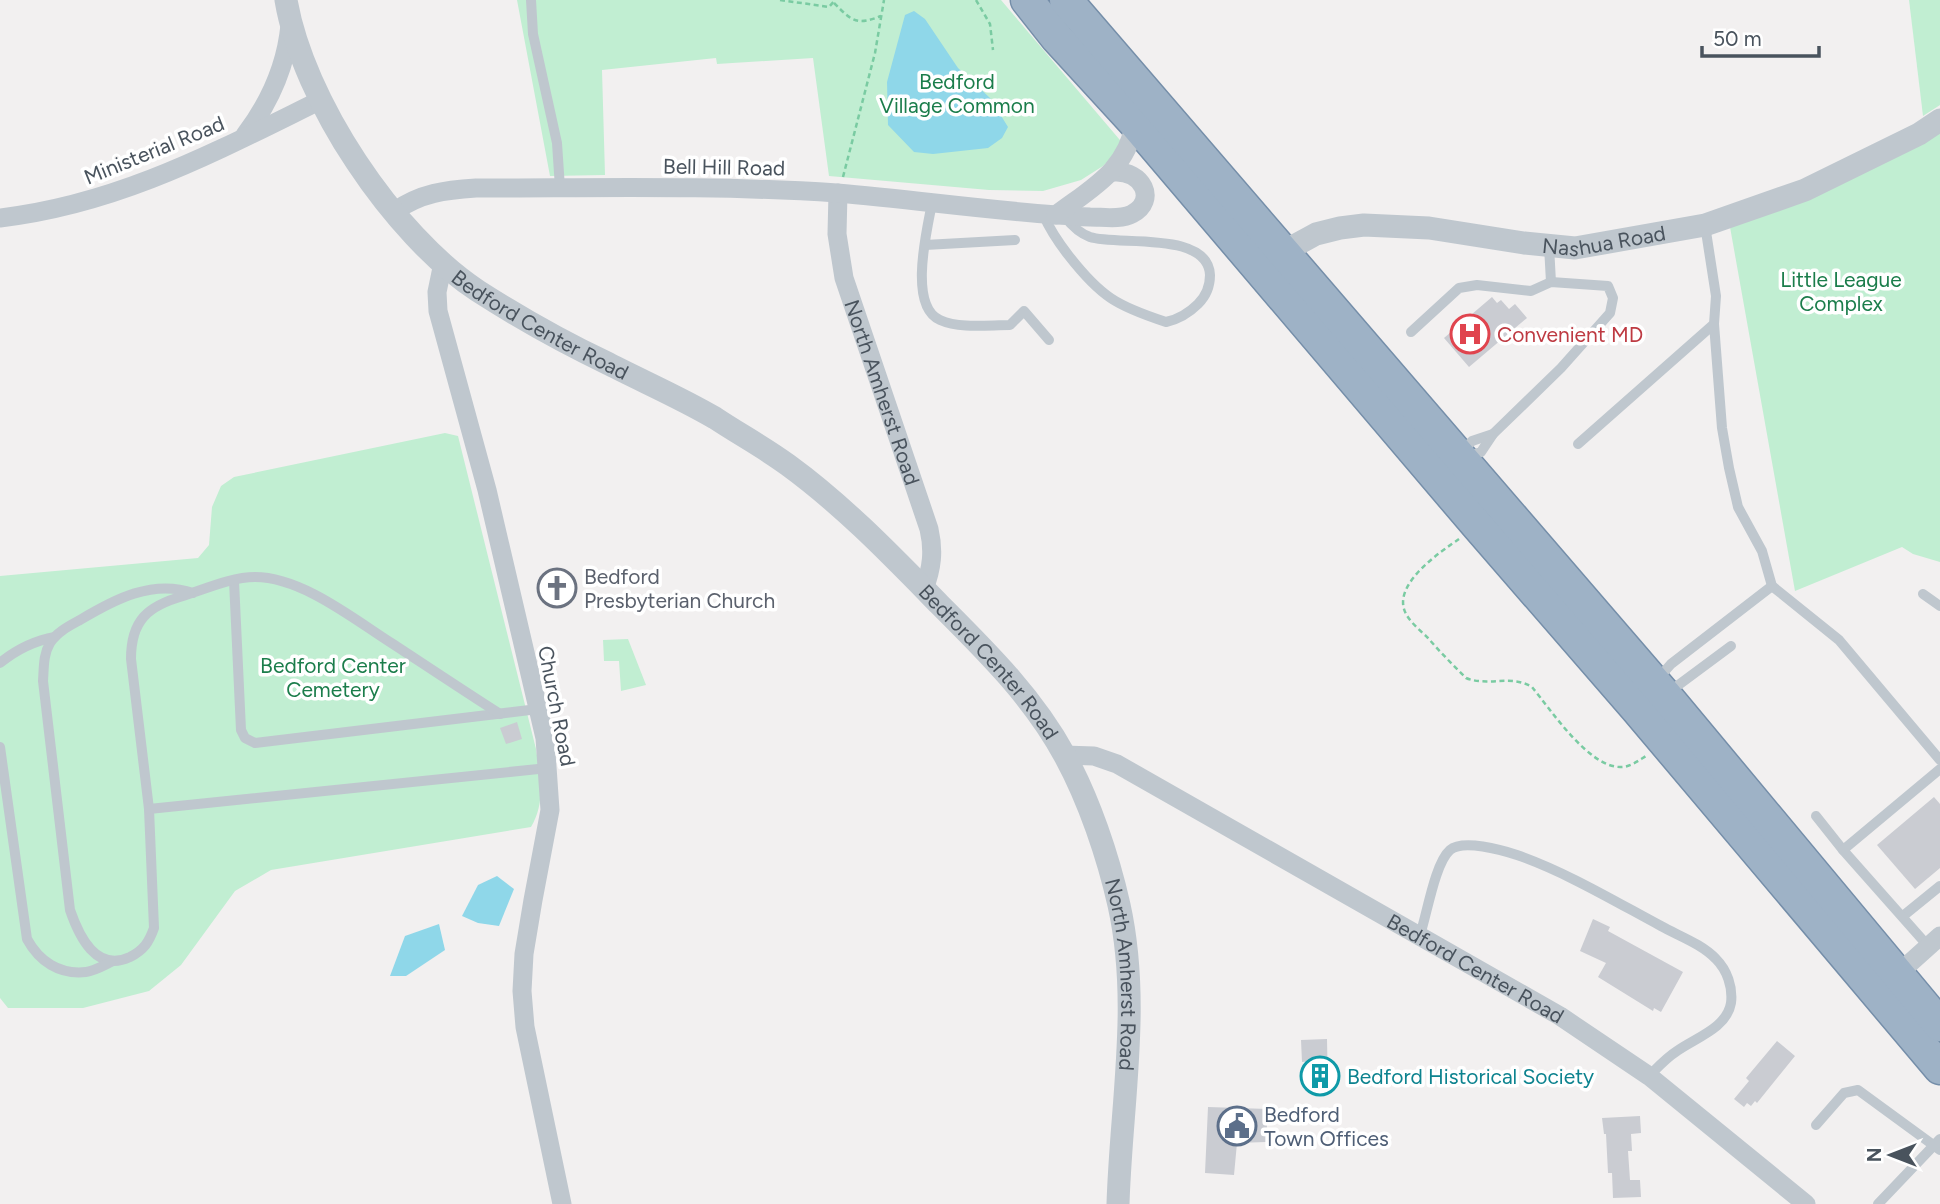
<svg xmlns="http://www.w3.org/2000/svg" width="1940" height="1204" viewBox="0 0 1940 1204" font-family="Figtree,sans-serif">
<rect width="100%" height="100%" fill="#f2f0f0"/>
<g fill="#c1eed2">
<path d="M 517,0 L 1001,0 L 1125,146 L 1103,166 L 1081,180 L 1043,191 L 989,190 L 829,176 L 813,58 L 717,64 L 716,58 L 602,70 L 605,175 L 550,176 Z"/>
<path d="M 1909,0 L 1940,0 L 1940,105 L 1923,116 Z"/>
<path d="M 1940,130 L 1940,562 L 1913,554 L 1902,547 L 1795,591 L 1730,227 Z"/>
<path d="M 445,433 L 458,436 L 536,749 C 540,776 546,802 531,827 L 271,870 L 235,891 L 181,965 L 149,991 L 83,1008 L 8,1008 L 0,998 L 0,576 L 198,558 L 209,545 L 212,507 L 221,486 L 234,477 Z"/>
<path d="M 628,639 L 646,685 L 621,691 L 619,661 L 604,661 L 603,640 Z"/>
</g>
<g fill="#8fd7e9">
<path d="M 914,11 L 925,19 L 958,68 L 990,98 L 1008,127 L 1002,138 L 988,148 L 933,154 L 914,152 L 888,125 L 887,82 L 905,15 Z"/>
<path d="M 497,876 L 514,889 L 499,926 L 478,923 L 462,916 L 478,885 Z"/>
<path d="M 439,924 L 445,950 L 406,976 L 390,976 L 405,936 Z"/>
</g>
<g fill="#caccd2">
<path d="M 1492,297 L 1497,303 L 1501,300 L 1509,309 L 1515,304 L 1527,318 L 1469,367 L 1444,338 Z"/>
<path d="M 517,722 L 522,739 L 506,744 L 500,728 Z"/>
<path d="M 1934,797 L 1940,804 L 1940,868 L 1915,889 L 1877,845 Z"/>
<path d="M 1593,919 L 1610,927 L 1608,931 L 1683,972 L 1661,1012 L 1654,1008 L 1653,1011 L 1598,977 L 1606,963 L 1580,951 Z"/>
<path d="M 1327,1039 L 1328,1090 L 1312,1090 L 1311,1061 L 1302,1062 L 1301,1040 Z"/>
<path d="M 1777,1041 L 1795,1056 L 1757,1103 L 1755,1101 L 1751,1106 L 1747,1103 L 1744,1107 L 1734,1099 L 1749,1081 L 1746,1078 Z"/>
<path d="M 1208,1107 L 1268,1109 L 1266,1142 L 1237,1143 L 1234,1175 L 1205,1173 Z"/>
<path d="M 1640,1116 L 1641,1133 L 1631,1134 L 1632,1151 L 1628,1151 L 1630,1180 L 1640,1180 L 1641,1197 L 1613,1198 L 1612,1173 L 1608,1173 L 1606,1134 L 1604,1134 L 1602,1118 Z"/>
</g>
<g fill="none" stroke-linecap="round" stroke-linejoin="round">
<defs>
<g id="trunk">
<path d="M 1027,0 L 1057,38 L 1135,123 L 1478,526 L 1637,709 L 1940,1068"/>
<path d="M 1066,0 L 1665,695 L 1940,1025"/>
</g>
</defs>
<use href="#trunk" stroke="#758ea9" stroke-width="35"/>
<g stroke="#7acba2" stroke-width="2.5" stroke-dasharray="5 3.5" stroke-linecap="butt">
<path d="M 780,0 L 829,7 L 835,0"/>
<path d="M 976,0 L 990,24 L 993,50"/>
<path d="M 834,3 C 852,21 856,26 881,16"/>
<path d="M 843,177 L 875,53 L 884,0"/>
<path d="M 1459,539 C 1440,552 1396,582 1404,609 C 1407,620 1420,630 1428,638 C 1440,652 1453,665 1466,678 C 1488,687 1511,674 1532,687 C 1551,710 1589,768 1621,767 C 1630,767 1638,761 1646,756"/>
</g>
<g stroke="#bfc7ce" stroke-width="10">
<path d="M 531,0 L 533,34 L 557,143 L 560,188"/>
<path d="M 932,203 C 927,230 908,306 940,320 C 960,329 988,325 1010,325 L 1024,311 L 1049,340"/>
<path d="M 1043,214 C 1050,230 1058,242 1069,256 C 1101,297 1117,306 1166,322 C 1180,319 1189,313 1198,304 C 1206,296 1210,286 1210,275 C 1208,230 1117,246 1090,237 C 1079,233 1072,226 1065,217"/>
<path d="M 925,245 L 1015,240"/>
<path d="M 1549,246 L 1551,282"/>
<path d="M 1714,324 L 1722,428 L 1729,468 L 1738,507 L 1762,551 L 1772,586 L 1839,640 L 1940,760"/>
<path d="M 1411,332 L 1459,288 L 1477,285 L 1531,291 L 1551,282 L 1608,286 L 1613,298 L 1610,313 L 1561,368 L 1493,434 L 1472,441 L 1462,452"/>
<path d="M 1578,444 L 1714,324 L 1716,296 L 1705,225"/>
<path d="M 1467,457 L 1481,452 L 1493,434"/>
<path d="M 234,581 L 241,730 L 245,738 L 255,743 L 538,709"/>
<path d="M 193,593 C 153,579 115,599 80,620 C 69,626 57,632 50,643 C 43,655 44,668 43,681 L 70,910 C 79,936 96,973 130,957 C 144,950 149,942 154,928 L 149,809 L 131,659 C 131,620 148,606 183,596 C 205,589 232,577 255,577 C 302,577 355,620 393,644 C 428,667 464,691 500,714"/>
<path d="M 1923,594 L 1940,606"/>
<path d="M 0,663 C 17,649 33,641 55,637"/>
<path d="M 1656,681 L 1671,664 L 1772,586"/>
<path d="M 1669,692 L 1731,646"/>
<path d="M 0,747 L 27,939 C 39,961 59,975 86,972 C 94,971 103,966 111,962"/>
<path d="M 149,809 L 548,768"/>
<path d="M 1816,816 L 1843,850"/>
<path d="M 1903,916 L 1940,886"/>
<path d="M 1420,935 C 1427,914 1435,863 1450,850 C 1463,839 1502,850 1517,855 C 1566,872 1616,902 1661,926 C 1679,936 1702,944 1716,959 C 1727,970 1733,987 1731,1003 C 1727,1028 1695,1038 1677,1051 C 1666,1058 1658,1067 1649,1076"/>
<path d="M 1928,946 L 1843,850 L 1940,769"/>
<path d="M 1816,1125 L 1844,1093 L 1858,1090 L 1940,1150"/>
<path d="M 1878,1204 L 1940,1139"/>
</g>
<g stroke="#bfc7ce" stroke-width="19">
<path d="M 245,135 C 270,102 286,67 290,25"/>
<path id="s1" d="M 838,193 L 837,234 L 844,278 L 929,529 C 934,551 932,568 924,589"/>
<path d="M 395,211 C 421,193 445,190 476,188 C 596,188 717,185 837,193 C 921,200 1005,213 1090,217 C 1103,217 1121,220 1132,214 C 1158,200 1142,170 1114,172"/>
<path d="M 1056,215 C 1093,187 1126,171 1135,123"/>
<path d="M 0,218 C 119,204 215,152 321,100"/>
<path d="M 443,263 L 437,292 L 438,311 L 487,490 L 545,738 L 550,810 L 533,900 L 524,954 L 522,991 L 525,1027 L 562,1204"/>
<path id="s2" d="M 1064,755 L 1094,756 L 1117,764 L 1560,1016 L 1649,1076 L 1806,1204"/>
<path d="M 1891,980 L 1940,936"/>
</g>
<g stroke="#bfc7ce" stroke-width="23">
<path id="s3" d="M 286,0 C 303,100 393,235 478,291 C 517,316 567,344 609,364 C 644,382 681,398 715,418 C 739,434 765,448 788,465 C 843,505 892,556 939,604 C 986,651 1033,697 1065,756 C 1089,800 1108,856 1119,905 C 1141,1004 1121,1104 1118,1204"/>
<path id="s4" d="M 1272,258 L 1316,234 L 1340,228 L 1364,225 L 1429,228 L 1524,243 L 1575,248 L 1705,225 L 1805,190 L 1919,134 L 1940,120"/>
</g>
<use href="#trunk" stroke="#9eb2c6" stroke-width="32"/>
</g>
<defs>
<symbol id="hospital-ring" viewBox="-11 -11 22 22"><circle r="9.5" fill="#fff" stroke="#e0444e" stroke-width="1.5"/><path d="M-5-5h3v3.5h4V-5h3V5h-3V1.5h-4V5h-3Z" fill="#e0444e"/></symbol>
<symbol id="church-ring" viewBox="-11 -11 22 22"><circle r="9.5" fill="#fff" stroke="#6b7280" stroke-width="1.5"/><path d="M-1.2-6h2.4v3.5h3.3v2.4h-3.3V6h-2.4V-.1h-3.3v-2.4h3.3Z" fill="#6b7280"/></symbol>
<symbol id="building-ring" viewBox="-11 -11 22 22"><circle r="9.5" fill="#fff" stroke="#0f9aa8" stroke-width="1.5"/><path d="M-4-6H4V6H1V3H-1V6H-4ZM-2.5-4.3h1.7v1.8h-1.7ZM.8-4.3h1.7v1.8H.8ZM-2.5-1h1.7V.8h-1.7ZM.8-1h1.7V.8H.8Z" fill="#0f9aa8"/></symbol>
<symbol id="civic-ring" viewBox="-11 -11 22 22"><circle r="9.5" fill="#fff" stroke="#5c6f8a" stroke-width="1.5"/><path d="M-.6-6.5H3V-4.5H.6V-3L4-1V1h2V6H-6V1h2V-1L-.6-3ZM-1.2 2.5V6h2.4V2.5Z" fill="#5c6f8a"/></symbol>
</defs>
<g fill-rule="evenodd">
<use href="#hospital-ring" x="1448" y="312" width="44" height="44"/>
<use href="#church-ring" x="535" y="566" width="44" height="44"/>
<use href="#building-ring" x="1298" y="1054" width="44" height="44"/>
<use href="#civic-ring" x="1215" y="1104" width="44" height="44"/>
</g>
<g text-anchor="middle" dominant-baseline="central" stroke-width="7" stroke-linejoin="round" paint-order="stroke">
<g font-size="21" fill="#1b7d4b" stroke="#fff">
<text x="957" y="81">Bedford<tspan x="957" dy="24">Village Common</tspan></text>
<text x="1841" y="279">Little League<tspan x="1841" dy="24">Complex</tspan></text>
<text x="333" y="665">Bedford Center<tspan x="333" dy="24">Cemetery</tspan></text>
</g>
<g font-size="21" fill="#49535d" stroke="#fff">
<text transform="translate(154 150) rotate(-22)">Ministerial Road</text>
<text transform="translate(724 167) rotate(1)">Bell Hill Road</text>
<text stroke="none"><textPath href="#s4" startOffset="341">Nashua Road</textPath></text>
<text stroke="none"><textPath href="#s3" startOffset="427">Bedford Center Road</textPath></text>
<text stroke="none"><textPath href="#s1" startOffset="206">North Amherst Road</textPath></text>
<text stroke="none"><textPath href="#s3" startOffset="994">Bedford Center Road</textPath></text>
<text transform="translate(557 706) rotate(79)">Church Road</text>
<text stroke="none"><textPath href="#s2" startOffset="467">Bedford Center Road</textPath></text>
<text stroke="none"><textPath href="#s3" startOffset="1344">North Amherst Road</textPath></text>
</g>
<g font-size="21" fill="#be3a42" stroke="#fff" text-anchor="start">
<text x="1497" y="334">Convenient MD</text>
</g>
<g font-size="21" fill="#5b616d" stroke="#fff" text-anchor="start">
<text x="584" y="576">Bedford<tspan x="584" dy="24">Presbyterian Church</tspan></text>
</g>
<g font-size="21" fill="#0d838f" stroke="#fff" text-anchor="start">
<text x="1347" y="1076">Bedford Historical Society</text>
</g>
<g font-size="21" fill="#4e5e75" stroke="#fff" text-anchor="start">
<text x="1264" y="1114">Bedford<tspan x="1264" dy="24">Town Offices</tspan></text>
</g>
</g>
<g transform="translate(1891 1155) rotate(270)" stroke="#ffffff" stroke-width="5" paint-order="stroke">
<path d="M0-5L12 26L0 18L-12 26Z" fill="#49535d"/>
<text y="-10" font-size="19" font-weight="bold" text-anchor="middle" fill="#49535d">N</text>
</g>
<path d="M1702 46v10h117v-10" fill="none" stroke="#49535d" stroke-width="3.5"/>
<text x="1713" y="46" font-size="21" fill="#49535d" stroke="#ffffff" stroke-width="5" paint-order="stroke">50 m</text>
</svg>
